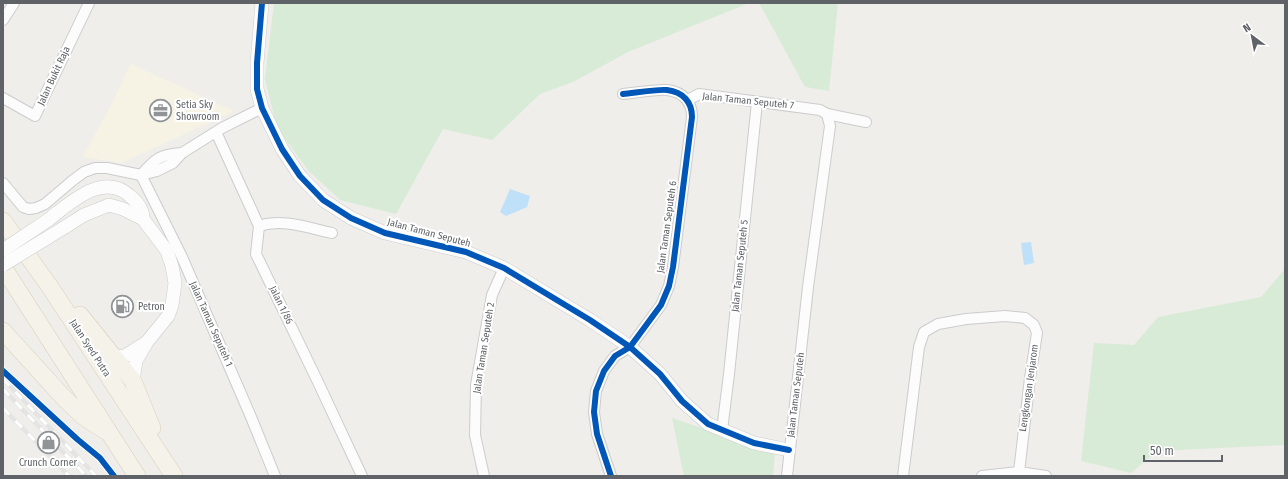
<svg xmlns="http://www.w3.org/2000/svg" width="1288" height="479" viewBox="0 0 1288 479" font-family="'Fira Sans Condensed',sans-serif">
<rect width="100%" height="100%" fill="#efeeea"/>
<path fill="#f7f3e4" d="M 131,63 L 131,64 L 234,111 L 122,163 L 83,157 L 112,103 Z"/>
<g fill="#d8ebd6">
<path d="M 274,3 L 749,3 L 628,52 L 573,82 L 540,94 L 492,140 L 443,129 L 396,214 L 340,200 L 308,170 L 277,128 L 265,79 Z"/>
<path d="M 759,3 L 838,3 L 829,91 L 805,87 Z"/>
<path d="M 1285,269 L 1285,445 L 1157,451 L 1131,473 L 1081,461 L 1094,343 L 1134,345 L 1158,317 L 1261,297 Z"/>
<path d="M 672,418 L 775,453 L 773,476 L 684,476 Z"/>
</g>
<g fill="#bfe0f9">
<path d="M 510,189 L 530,196 L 527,207 L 506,216 L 500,212 Z"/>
<path d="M 1031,242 L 1034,263 L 1024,265 L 1021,243 Z"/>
</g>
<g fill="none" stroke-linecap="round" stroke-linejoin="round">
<defs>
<g id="minor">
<path d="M 3,20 L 14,3"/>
<path d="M 3,98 L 35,116 L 89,3"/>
<path d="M 688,100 L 699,94 L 820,110 L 827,114 L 866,122"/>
<path d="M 216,132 L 259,226 L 256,254 L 317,380 L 362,476"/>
<path d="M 141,175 L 182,257 L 251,417 L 275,476"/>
<path d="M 141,175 C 155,159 160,154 182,153"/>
<path d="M 3,183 L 23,207 L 29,209 L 36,208 L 45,204 L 72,181 L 84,172 L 95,168 L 107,168 L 141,175 L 157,171 L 173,163 L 182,153 L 222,128 L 262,108"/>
<path d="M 259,226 C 283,218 308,228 332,233"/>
<path d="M 722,430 L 729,374 L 757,102"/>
<path d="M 484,476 L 475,435 L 476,385 L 492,295 L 504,268"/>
<path d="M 611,476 L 597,434 L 594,412 L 596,391 L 604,371 L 615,356 L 630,347 L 661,305 L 669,286 L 673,267 L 692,117 C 692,102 683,92 667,90 C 657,89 634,93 623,94"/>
<path d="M 787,476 L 808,287 L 830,126 L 827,114"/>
<path d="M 903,476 L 919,347 L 924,332 L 938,324 L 966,319 L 1005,316 L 1025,318 L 1034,325 L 1037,333 L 1030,378 L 1019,472"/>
<path d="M 982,476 L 1019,472 L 1046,476"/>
</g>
<g id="tertiary">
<path d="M 262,3 L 257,63 L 257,89 L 262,108 L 282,149 L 300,176 L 323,200 L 351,218 L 385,233 L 466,252 L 504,268 L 590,320 L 630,347 L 660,374 L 682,401 L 708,424 L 754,443 L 789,450"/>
<path d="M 48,220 C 70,203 103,171 130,196 C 138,203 143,209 143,219"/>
<path d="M 65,227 L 84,215 L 109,205 L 123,209 L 143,219 L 167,251 L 172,266 L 175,283 L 172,305 L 168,316 L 147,342 L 136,361 L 133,381"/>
<path d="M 114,357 L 125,356 L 144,344"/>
</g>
<g id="primary">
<path d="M 3,221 L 50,287 L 174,476"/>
<path d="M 3,267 L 137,476"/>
<path d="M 80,315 L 133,381 L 152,428"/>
<path d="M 3,331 L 63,397 L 84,417 L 106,431"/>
</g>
</defs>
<use href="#minor" stroke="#cbcccc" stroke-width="12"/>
<use href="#tertiary" stroke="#cbcccc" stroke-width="14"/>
<use href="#primary" stroke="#d7ceb8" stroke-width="18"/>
<use href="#minor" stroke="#fdfcfc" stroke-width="10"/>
<use href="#tertiary" stroke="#fdfcfc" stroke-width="13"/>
<use href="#primary" stroke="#f4f2e9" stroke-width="17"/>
<defs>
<g id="rail">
<path d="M 3,379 L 96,476"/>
<path d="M 3,389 L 86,476"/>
<path d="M 3,408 L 69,476"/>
</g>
</defs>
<use href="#rail" stroke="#e4e4e4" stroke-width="4.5"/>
<use href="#rail" stroke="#fff" stroke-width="3" stroke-dasharray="9" stroke-linecap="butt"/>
<defs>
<g id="tertiary-bridge">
<path d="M 3,250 L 48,220"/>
<path d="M 3,265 L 65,227"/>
</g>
</defs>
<use href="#tertiary-bridge" stroke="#cbcccc" stroke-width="14" stroke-linecap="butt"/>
<use href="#tertiary-bridge" stroke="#fdfcfc" stroke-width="13"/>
<defs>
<g id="cycleway">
<path d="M 262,3 L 257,63 L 257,89 L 262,108 L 282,149 L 300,176 L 323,200 L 351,218 L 385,233 L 466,252 L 504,268 L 590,320 L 630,347 L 660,374 L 682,401 L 708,424 L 754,443 L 789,450"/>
<path d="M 3,371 L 77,439 L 100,458 L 114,476"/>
<path d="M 611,476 L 597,434 L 594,412 L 596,391 L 604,371 L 615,356 L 630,347 L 661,305 L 669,286 L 673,267 L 692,117 C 692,102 683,92 667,90 C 657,89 634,93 623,94"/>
</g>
</defs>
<use href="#cycleway" stroke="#fff" stroke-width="8"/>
<use href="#cycleway" stroke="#0057b8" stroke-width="6"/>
</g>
<defs>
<symbol id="office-ring" viewBox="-11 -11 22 22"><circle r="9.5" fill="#fff" stroke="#919496" stroke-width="1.5"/><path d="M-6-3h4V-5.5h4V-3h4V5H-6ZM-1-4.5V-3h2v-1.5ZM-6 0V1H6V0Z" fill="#919496"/></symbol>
<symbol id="fuel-ring" viewBox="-11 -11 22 22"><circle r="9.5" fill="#fff" stroke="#919496" stroke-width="1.5"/><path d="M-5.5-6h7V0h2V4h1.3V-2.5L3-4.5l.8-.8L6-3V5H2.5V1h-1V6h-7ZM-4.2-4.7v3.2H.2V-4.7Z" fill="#919496"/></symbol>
<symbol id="shop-ring" viewBox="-11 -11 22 22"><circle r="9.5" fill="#fff" stroke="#919496" stroke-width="1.5"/><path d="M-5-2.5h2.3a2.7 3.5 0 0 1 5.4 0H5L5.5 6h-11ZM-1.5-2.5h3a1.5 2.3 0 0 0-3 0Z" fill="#919496"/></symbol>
</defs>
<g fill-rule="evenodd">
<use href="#office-ring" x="148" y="98" width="25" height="25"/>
<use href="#fuel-ring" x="110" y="294" width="25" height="25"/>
<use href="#shop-ring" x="36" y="430" width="25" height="25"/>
</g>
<g text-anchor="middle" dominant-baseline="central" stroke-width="4" stroke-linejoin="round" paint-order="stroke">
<g font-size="10" fill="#5f6368" stroke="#fff">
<text transform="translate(54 76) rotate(-65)">Jalan Bukit Raja</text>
<text transform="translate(748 101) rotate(6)">Jalan Taman Seputeh 7</text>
<text transform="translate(667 227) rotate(-82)">Jalan Taman Seputeh 6</text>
<text transform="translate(429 233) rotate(15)">Jalan Taman Seputeh</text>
<text transform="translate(740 266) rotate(-84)">Jalan Taman Seputeh 5</text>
<text transform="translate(281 305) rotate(64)">Jalan 1/86</text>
<text transform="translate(211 324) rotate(66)">Jalan Taman Seputeh 1</text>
<text transform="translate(90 348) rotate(57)">Jalan Syed Putra</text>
<text transform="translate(484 348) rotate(-81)">Jalan Taman Seputeh 2</text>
<text transform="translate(1029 388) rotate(-82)">Lengkongan Jenjarom</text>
<text transform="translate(796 395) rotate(-83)">Jalan Taman Seputeh</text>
</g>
<g font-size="10" fill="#5f6368" stroke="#fff" text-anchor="start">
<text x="176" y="105">Setia Sky<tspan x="176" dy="12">Showroom</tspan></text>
<text x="138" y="307">Petron</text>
<text x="48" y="463" text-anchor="middle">Crunch Corner</text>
</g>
</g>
<rect width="1288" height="479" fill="none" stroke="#5f6368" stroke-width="8"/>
<g transform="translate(1252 36) rotate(328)" stroke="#ffffff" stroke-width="3" paint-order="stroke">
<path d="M0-3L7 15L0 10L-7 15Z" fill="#5f6368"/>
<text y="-6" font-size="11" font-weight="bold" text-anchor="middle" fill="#5f6368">N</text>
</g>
<path d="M1144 455v6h78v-6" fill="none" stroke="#5f6368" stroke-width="2"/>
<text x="1150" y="455" font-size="12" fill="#5f6368" stroke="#ffffff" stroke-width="3" paint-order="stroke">50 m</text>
</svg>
